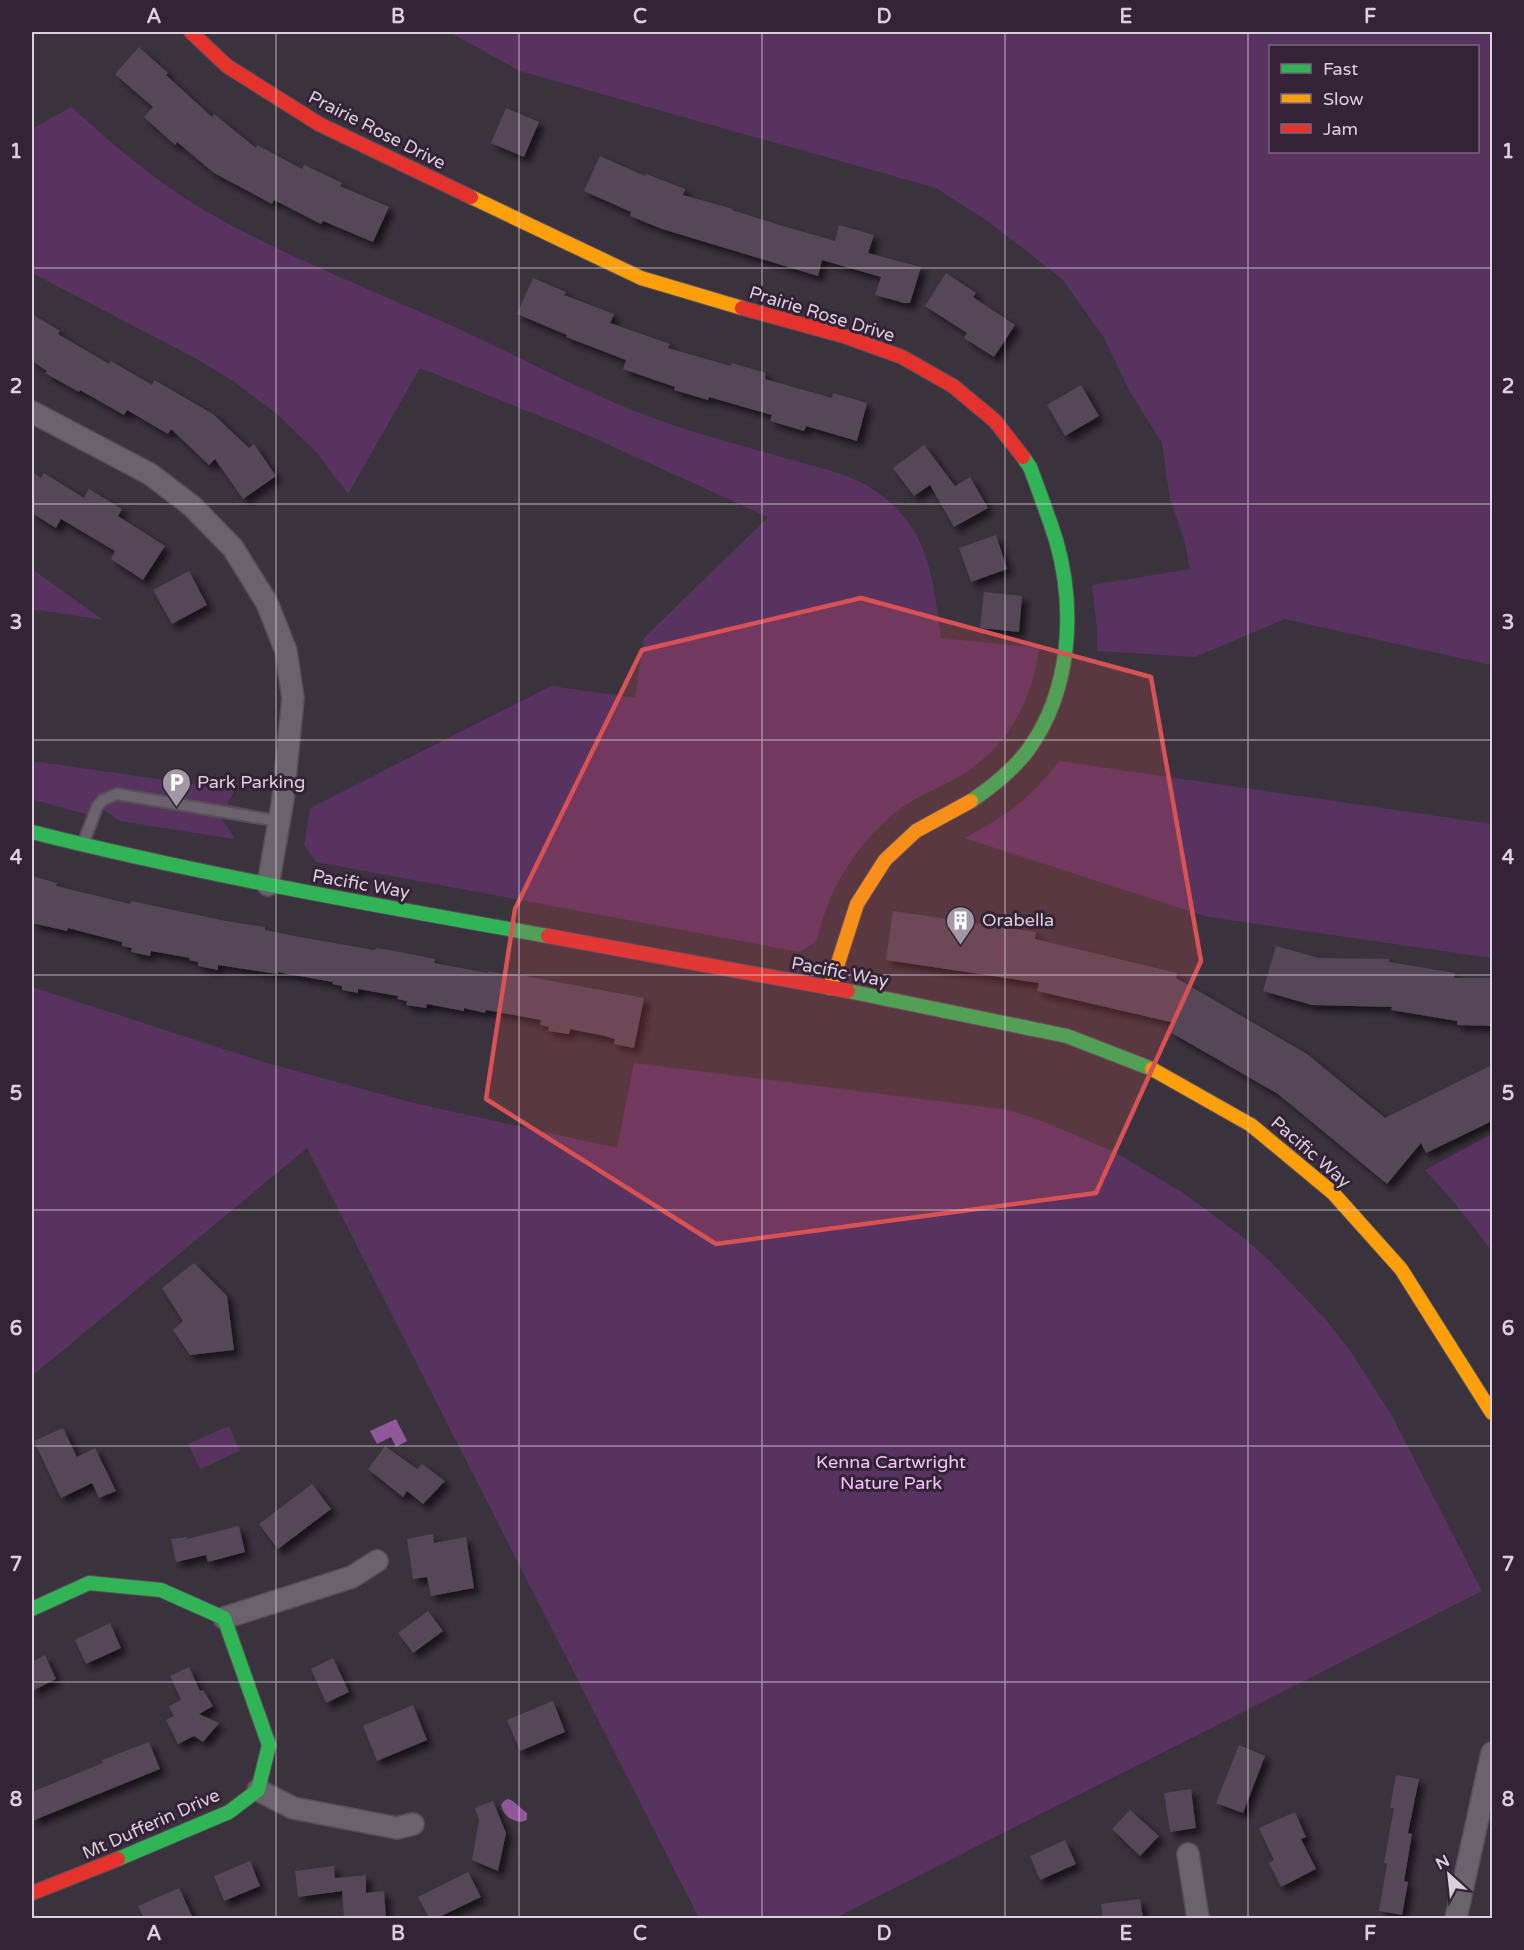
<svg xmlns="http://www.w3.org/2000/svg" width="1524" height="1950" viewBox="0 0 1524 1950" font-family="'Varela Round',sans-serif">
<defs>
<filter id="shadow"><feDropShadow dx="5.5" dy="5.5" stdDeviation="3" flood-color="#0009"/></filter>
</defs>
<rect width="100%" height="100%" fill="#3a323c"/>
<g fill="#593360" fill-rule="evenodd">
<path d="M 449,32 L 1492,32 L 1492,665 L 1285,619 L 1195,657 L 1097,651 L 1097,629 L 1092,585 L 1190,569 L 1184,539 L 1170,500 L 1162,443 L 1130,392 L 1103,336 L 1062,279 L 989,222 L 936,188 L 520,71 ZM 1270,46 L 1478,46 L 1478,152 L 1270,152 Z"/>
<path d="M 71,107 C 116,147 162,187 216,217 C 293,260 378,292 459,329 C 522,358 583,392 648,416 C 695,434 744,446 792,460 C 820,468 852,474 877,492 C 930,529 933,580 941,638 L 1039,648 C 1033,699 1009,744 965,773 C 944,786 921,794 901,808 C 858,841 829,887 817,940 L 800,952 L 316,862 L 304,845 L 310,808 L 551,686 L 635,698 L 644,638 L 768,517 L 585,434 L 420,368 L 348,494 L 316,452 L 277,414 L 233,381 L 195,358 L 32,273 L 32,129 Z"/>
<path d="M 32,569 L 103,620 L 32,609 Z"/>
<path d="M 32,761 L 235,790 L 227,804 L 252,809 L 250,822 L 222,819 L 233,836 L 233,839 L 120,821 L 96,805 L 88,815 L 32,799 Z"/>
<path d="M 1059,761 L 1492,824 L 1492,958 L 1208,917 L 964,838 C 1004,818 1032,797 1059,761 Z"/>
<path d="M 32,987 L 264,1062 L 410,1102 L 617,1148 L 634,1063 L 1009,1110 L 1045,1122 L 1116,1153 L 1182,1192 L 1244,1238 L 1272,1263 L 1325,1319 L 1349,1349 L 1391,1414 L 1482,1591 L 835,1918 L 699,1918 L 307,1148 L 32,1376 Z"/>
<path d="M 1492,1134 L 1492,1251 L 1453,1201 L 1425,1170 Z"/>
<path d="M 229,1426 L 240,1451 L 200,1469 L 188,1444 Z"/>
</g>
<g fill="#90589b">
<path d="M 396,1419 L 407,1441 L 396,1447 L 391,1437 L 377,1444 L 370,1431 Z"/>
<path d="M 508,1799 C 515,1801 520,1808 527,1813 L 527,1820 L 521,1822 C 511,1820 503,1816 501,1805 L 504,1801 Z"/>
</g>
<g fill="#564658" filter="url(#shadow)">
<path d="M 139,47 L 168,73 L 166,75 L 212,117 L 214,114 L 256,148 L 257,145 L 302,169 L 304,165 L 342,183 L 340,186 L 389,207 L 373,242 L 323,221 L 321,224 L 274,200 L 272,204 L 214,173 L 177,142 L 175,145 L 144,117 L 153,107 L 115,74 Z"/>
<path d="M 506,108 L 539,122 L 524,157 L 491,143 Z"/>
<path d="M 600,156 L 645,176 L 646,174 L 685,189 L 683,195 L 733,209 L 732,210 L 776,224 L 835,241 L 839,225 L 874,235 L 868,253 L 921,267 L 910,303 L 904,303 L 875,295 L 881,277 L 822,260 L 818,276 L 662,229 L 630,216 L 631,212 L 584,191 Z"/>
<path d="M 946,273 L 976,293 L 973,297 L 1015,325 L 994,357 L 964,338 L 967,333 L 925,306 Z"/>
<path d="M 533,278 L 566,292 L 564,295 L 614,314 L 610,323 L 670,344 L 668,348 L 731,366 L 732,363 L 766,373 L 765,379 L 832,398 L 833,393 L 867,403 L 857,441 L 806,426 L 804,431 L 770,421 L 772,415 L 709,397 L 708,400 L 674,390 L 675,387 L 623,369 L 626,360 L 566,337 L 567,335 L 517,314 Z"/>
<path d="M 32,314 L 60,331 L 58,334 L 109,364 L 111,361 L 152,385 L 154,380 L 213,414 L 249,448 L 254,444 L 276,476 L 243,499 L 215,459 L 209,465 L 171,429 L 168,434 L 127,410 L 124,415 L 80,390 L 79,392 L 45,373 L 47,371 L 32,361 Z"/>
<path d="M 1081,385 L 1099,416 L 1065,436 L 1047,405 Z"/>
<path d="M 924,445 L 955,486 L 970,477 L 988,508 L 954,527 L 930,485 L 914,496 L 893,468 Z"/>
<path d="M 32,472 L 41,478 L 44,473 L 84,498 L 89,489 L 122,509 L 118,516 L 165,546 L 143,580 L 111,559 L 115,551 L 61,519 L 56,528 L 32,513 Z"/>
<path d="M 996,535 L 1007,569 L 971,582 L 959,548 Z"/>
<path d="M 189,571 L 207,605 L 172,624 L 153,590 Z"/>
<path d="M 984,592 L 1022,596 L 1019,632 L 980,628 Z"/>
<path d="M 32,876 L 57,883 L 56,886 L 130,904 L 131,901 L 226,921 L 265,927 L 265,930 L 300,937 L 374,950 L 377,948 L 400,952 L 435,959 L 434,963 L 488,973 L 488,971 L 509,975 L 509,973 L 644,998 L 634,1048 L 614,1044 L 615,1039 L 605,1036 L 570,1029 L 569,1034 L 548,1031 L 549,1027 L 540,1025 L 541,1020 L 486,1010 L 485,1013 L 464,1008 L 464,1011 L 427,1004 L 426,1008 L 406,1005 L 407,1001 L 397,999 L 398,996 L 358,989 L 358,993 L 342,990 L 342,986 L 332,984 L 333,982 L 288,974 L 278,972 L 278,974 L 218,965 L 218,970 L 198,966 L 198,962 L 189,960 L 190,958 L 151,951 L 150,956 L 131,952 L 132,948 L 122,946 L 122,942 L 68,928 L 67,931 L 32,923 Z"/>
<path d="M 893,911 L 1036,932 L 1035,939 L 1177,973 L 1176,978 L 1307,1054 L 1385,1118 L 1492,1065 L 1492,1121 L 1426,1153 L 1421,1143 L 1387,1184 L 1278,1094 L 1170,1032 L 1175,1023 L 1037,991 L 1039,983 L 886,960 Z"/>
<path d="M 1276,946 L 1319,958 L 1389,959 L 1389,962 L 1455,973 L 1454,978 L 1492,978 L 1492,1026 L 1457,1025 L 1457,1021 L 1391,1010 L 1392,1007 L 1312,1005 L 1263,991 Z"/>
<path d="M 194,1263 L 227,1296 L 234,1350 L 190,1355 L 173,1330 L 183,1321 L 162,1288 Z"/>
<path d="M 63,1428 L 77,1457 L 95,1448 L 116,1491 L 99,1498 L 92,1483 L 61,1498 L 34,1441 Z"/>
<path d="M 385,1446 L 417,1469 L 422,1464 L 445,1481 L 423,1504 L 407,1491 L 403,1497 L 368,1469 Z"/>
<path d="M 312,1484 L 331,1509 L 278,1549 L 259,1524 Z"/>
<path d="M 239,1526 L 245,1552 L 208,1562 L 206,1555 L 176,1562 L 171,1539 L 187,1537 L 187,1539 Z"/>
<path d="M 433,1534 L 434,1543 L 466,1537 L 474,1588 L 431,1596 L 427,1577 L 413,1579 L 407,1539 Z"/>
<path d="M 428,1611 L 443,1631 L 413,1653 L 398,1633 Z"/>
<path d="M 110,1623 L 121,1648 L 86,1664 L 75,1640 Z"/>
<path d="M 45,1655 L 56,1679 L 32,1691 L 32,1662 Z"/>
<path d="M 333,1658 L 349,1692 L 326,1703 L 311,1669 Z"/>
<path d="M 189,1667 L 200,1691 L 203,1690 L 213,1706 L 199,1714 L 219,1723 L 203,1742 L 194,1736 L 178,1744 L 166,1720 L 174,1716 L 169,1706 L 181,1700 L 170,1676 Z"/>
<path d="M 553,1701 L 565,1732 L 520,1751 L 507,1720 Z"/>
<path d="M 413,1705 L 427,1740 L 377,1761 L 363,1726 Z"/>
<path d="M 149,1742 L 160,1769 L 32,1821 L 32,1792 L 103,1763 L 102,1760 Z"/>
<path d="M 1239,1745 L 1265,1756 L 1243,1813 L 1216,1803 Z"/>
<path d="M 1396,1775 L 1419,1779 L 1408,1833 L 1412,1834 L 1404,1881 L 1408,1882 L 1402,1915 L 1379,1911 L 1387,1864 L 1384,1863 L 1394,1808 L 1390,1808 Z"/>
<path d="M 1191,1789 L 1196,1828 L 1170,1832 L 1164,1793 Z"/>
<path d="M 493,1801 L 506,1833 L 498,1871 L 472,1860 L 479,1820 L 475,1808 Z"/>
<path d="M 1130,1810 L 1159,1836 L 1140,1856 L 1112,1829 Z"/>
<path d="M 1295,1812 L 1306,1837 L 1301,1839 L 1316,1869 L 1281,1887 L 1269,1863 L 1274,1860 L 1259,1828 Z"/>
<path d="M 1065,1840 L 1076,1864 L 1040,1880 L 1030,1856 Z"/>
<path d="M 250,1861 L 260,1886 L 224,1901 L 214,1876 Z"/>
<path d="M 334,1866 L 335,1878 L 366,1875 L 366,1893 L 384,1891 L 386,1917 L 344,1918 L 342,1891 L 298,1897 L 295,1871 Z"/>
<path d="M 468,1872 L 481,1897 L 437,1918 L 429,1918 L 418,1897 Z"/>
<path d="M 179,1888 L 193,1918 L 144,1918 L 138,1906 Z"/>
<path d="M 1140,1899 L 1143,1918 L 1103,1918 L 1101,1904 Z"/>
</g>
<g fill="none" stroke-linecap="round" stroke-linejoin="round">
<defs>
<path id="lane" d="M 83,844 L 97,807 L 103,800 L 117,794 L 278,821"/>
<g id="street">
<path d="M 32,412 L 150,474 L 192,506 L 233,548 L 267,603 L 286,651 L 293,698 L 283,799 L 268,885"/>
<path d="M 224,1618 L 352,1577 L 377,1561"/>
<path d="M 258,1790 L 293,1808 L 397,1828 L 413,1824"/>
<path d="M 1188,1854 L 1198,1918"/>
<path d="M 1456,1918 L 1492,1753"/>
</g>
<g id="fast">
<path d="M 971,801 C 992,787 1013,770 1028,750 C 1071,691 1076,609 1056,540 C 1048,515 1039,491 1030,467 L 1023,457"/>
<path d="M 32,832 C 202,875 375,905 548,936"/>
<path d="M 848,991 L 1067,1036 L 1152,1069"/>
<path d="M 32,1609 L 89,1583 L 161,1590 L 224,1618 L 269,1745 L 258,1790 L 229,1812 L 118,1859"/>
</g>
<g id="slow">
<path d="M 471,197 L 641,278 L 742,308"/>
<path d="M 830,988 L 857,904 L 885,860 L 916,831 L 971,801"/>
<path d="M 1152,1069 L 1251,1125 L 1333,1193 L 1401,1269 L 1492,1413"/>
</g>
<g id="jam">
<path d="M 191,32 L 227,66 L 319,124 L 471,197"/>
<path d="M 742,308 L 844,336 L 902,357 L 953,386 L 995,421 L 1023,457"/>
<path d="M 548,936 L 848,991"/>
<path d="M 32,1893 L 118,1859"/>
</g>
</defs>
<use href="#lane" stroke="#564f58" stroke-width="14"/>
<use href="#street" stroke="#564f58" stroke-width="24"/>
<use href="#fast" stroke="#564f58" stroke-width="16"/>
<use href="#slow" stroke="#564f58" stroke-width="16"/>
<use href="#jam" stroke="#564f58" stroke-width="16"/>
<use href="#lane" stroke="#6b626d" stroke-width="10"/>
<use href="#street" stroke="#6b626d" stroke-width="21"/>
<use href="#fast" stroke="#30b455" stroke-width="14"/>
<use href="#slow" stroke="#ff9f0a" stroke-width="14"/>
<use href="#jam" stroke="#e5322d" stroke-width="14"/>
</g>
<path fill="#d75255" fill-opacity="0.2" stroke="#d75255" stroke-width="4.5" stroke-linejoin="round" d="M 861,598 L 1151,677 L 1201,961 L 1096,1193 L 716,1244 L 486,1099 L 515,909 L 642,650 Z"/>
<path fill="none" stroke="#dacfdc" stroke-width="1.5" stroke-opacity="0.55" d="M 276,32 L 276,1918M 519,32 L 519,1918M 762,32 L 762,1918M 1005,32 L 1005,1918M 1248,32 L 1248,1918M 32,268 L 1492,268M 32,504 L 1492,504M 32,740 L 1492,740M 32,975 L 1492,975M 32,1210 L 1492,1210M 32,1446 L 1492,1446M 32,1682 L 1492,1682"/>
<defs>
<symbol id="parking-pin" viewBox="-11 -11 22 30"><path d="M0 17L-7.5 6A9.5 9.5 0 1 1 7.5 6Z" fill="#a298a4" stroke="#342337"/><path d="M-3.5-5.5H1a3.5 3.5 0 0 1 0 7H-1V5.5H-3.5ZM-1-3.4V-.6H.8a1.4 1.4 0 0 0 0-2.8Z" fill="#fff"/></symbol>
<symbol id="building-pin" viewBox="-11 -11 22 30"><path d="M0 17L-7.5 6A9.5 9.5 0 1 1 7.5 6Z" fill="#a298a4" stroke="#342337"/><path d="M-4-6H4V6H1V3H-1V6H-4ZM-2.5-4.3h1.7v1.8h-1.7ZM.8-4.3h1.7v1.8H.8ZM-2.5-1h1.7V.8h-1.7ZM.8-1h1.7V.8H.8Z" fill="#fff"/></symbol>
</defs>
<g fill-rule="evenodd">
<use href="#parking-pin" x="160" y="766" width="33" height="45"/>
<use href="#building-pin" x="944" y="904" width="33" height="45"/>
</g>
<g text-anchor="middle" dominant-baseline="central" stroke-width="6" stroke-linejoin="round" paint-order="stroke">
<g font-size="18" fill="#dacfdc" stroke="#342337">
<text transform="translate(377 130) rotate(27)">Prairie Rose Drive</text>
<text transform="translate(822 314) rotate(17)">Prairie Rose Drive</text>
<text transform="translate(361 884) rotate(10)">Pacific Way</text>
<text transform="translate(840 972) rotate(11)">Pacific Way</text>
<text transform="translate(1311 1152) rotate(41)">Pacific Way</text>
<text transform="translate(151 1824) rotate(-24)">Mt Dufferin Drive</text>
</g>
<g font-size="18" fill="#dacfdc" stroke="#342337" text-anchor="start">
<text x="197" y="782">Park Parking</text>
<text x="982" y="920">Orabella</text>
</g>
<g font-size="18" fill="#f4c3fc" stroke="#342337">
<text x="891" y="1462">Kenna Cartwright<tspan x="891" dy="21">Nature Park</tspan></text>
</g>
</g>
<rect width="1524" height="1950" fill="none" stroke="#342337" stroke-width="66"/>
<rect x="1269" y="45" width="210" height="108" fill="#342337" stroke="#766879" stroke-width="1.5"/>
<rect x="1281" y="64" width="30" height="9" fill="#30b455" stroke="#766879" stroke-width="1.5"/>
<text x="1323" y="75" font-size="18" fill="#dacfdc">Fast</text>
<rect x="1281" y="94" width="30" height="9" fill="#ff9f0a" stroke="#766879" stroke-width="1.5"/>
<text x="1323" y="105" font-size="18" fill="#dacfdc">Slow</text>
<rect x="1281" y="124" width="30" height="9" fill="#e5322d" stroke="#766879" stroke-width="1.5"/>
<text x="1323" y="135" font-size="18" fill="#dacfdc">Jam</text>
<g transform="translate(1449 1875) rotate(333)" stroke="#342337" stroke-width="4.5" paint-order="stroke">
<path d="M0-4.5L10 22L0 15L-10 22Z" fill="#dacfdc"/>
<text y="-9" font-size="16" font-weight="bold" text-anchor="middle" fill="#dacfdc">N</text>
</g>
<rect x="33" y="33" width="1458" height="1884" fill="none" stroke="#dacfdc" stroke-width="2"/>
<g font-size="20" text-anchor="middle" font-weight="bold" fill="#dacfdc">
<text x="154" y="23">A</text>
<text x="398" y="23">B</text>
<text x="640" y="23">C</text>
<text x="884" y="23">D</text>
<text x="1126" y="23">E</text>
<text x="1370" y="23">F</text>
<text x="16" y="158">1</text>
<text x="1508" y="158">1</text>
<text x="16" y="393">2</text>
<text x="1508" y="393">2</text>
<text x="16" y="629">3</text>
<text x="1508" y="629">3</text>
<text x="16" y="864">4</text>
<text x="1508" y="864">4</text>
<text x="16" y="1100">5</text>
<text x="1508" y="1100">5</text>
<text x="16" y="1335">6</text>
<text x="1508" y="1335">6</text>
<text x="16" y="1571">7</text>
<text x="1508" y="1571">7</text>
<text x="16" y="1806">8</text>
<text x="1508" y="1806">8</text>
<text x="154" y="1940">A</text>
<text x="398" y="1940">B</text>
<text x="640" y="1940">C</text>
<text x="884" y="1940">D</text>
<text x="1126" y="1940">E</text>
<text x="1370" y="1940">F</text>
</g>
</svg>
